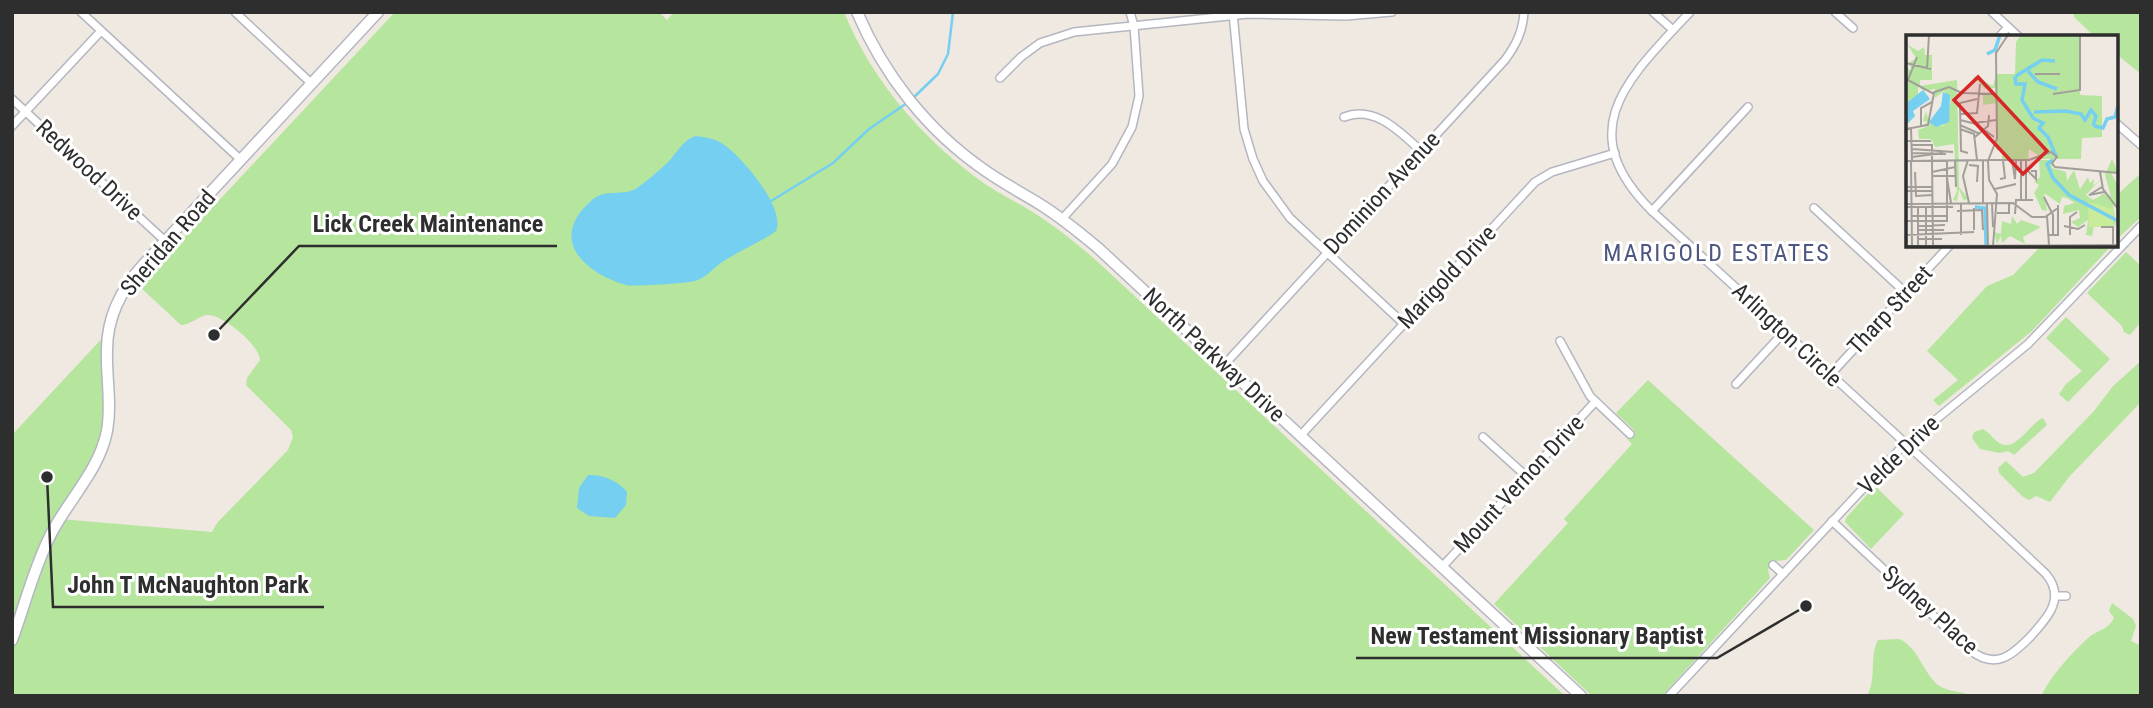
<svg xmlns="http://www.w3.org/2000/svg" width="2153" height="708" viewBox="0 0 2153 708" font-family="'Roboto Condensed',sans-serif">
<rect width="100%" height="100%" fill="#efe9e1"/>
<g fill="#b6e59e">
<path d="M 395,12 L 659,12 L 667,20 L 674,12 L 844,12 C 872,81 924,141 985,184 C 1000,194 1016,202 1031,211 C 1055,226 1078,244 1099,263 L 1565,696 L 12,696 L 12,435 L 108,332 L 106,434 L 60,519 L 212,532 L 217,523 L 288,450 L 293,437 L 291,430 L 246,385 L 247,378 L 260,360 C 259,344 222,314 207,315 C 198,316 191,325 181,325 L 139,286 Z"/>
<path d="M 2073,12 L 2141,12 L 2141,74 L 2116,54 L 2116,37 L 2095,37 L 2074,17 Z"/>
<path d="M 2141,173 L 2141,217 L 2116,240 L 2116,196 Z"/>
<path d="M 2042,245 L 2112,245 L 2032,331 L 1939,406 L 1933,400 L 1958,380 L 1927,351 L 1987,286 L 2013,275 Z"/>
<path d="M 2126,252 L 2141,266 L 2141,322 L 2130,335 L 2124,332 L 2122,326 L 2087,293 Z"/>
<path d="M 2066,317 L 2110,359 L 2068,402 L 2059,394 L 2066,384 L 2082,371 L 2046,338 Z"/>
<path d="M 2141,361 L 2141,402 L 2069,477 L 2050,502 L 2036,496 L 2029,500 L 2022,496 L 1999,473 L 1998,468 L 2006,461 L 2023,477 L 2034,473 L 2094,411 L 2113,386 Z"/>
<path d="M 1648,380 L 1814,530 L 1786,560 L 1776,561 L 1768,569 L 1770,578 L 1662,696 L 1592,696 L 1494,604 L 1568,523 L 1564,519 L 1632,444 L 1627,439 L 1634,430 L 1616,413 Z"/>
<path d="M 2043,418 L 2047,425 L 2014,455 L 2008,451 L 2000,453 L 1980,449 L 1972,438 L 1974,432 L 1983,429 C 1990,433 1995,441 2001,444 C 2017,451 2031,422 2043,418 Z"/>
<path d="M 1875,486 L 1904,514 L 1871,549 L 1845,522 L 1846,518 Z"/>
<path d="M 2112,603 L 2133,619 L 2136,626 L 2131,641 L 2141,646 L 2141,696 L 2041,696 C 2052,674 2070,655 2088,638 C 2100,628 2106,632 2114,618 L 2109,611 Z"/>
<path d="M 1899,639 C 1916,646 1921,666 1933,680 C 1943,693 1960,690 1973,696 L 1867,696 C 1877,678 1869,657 1878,640 Z"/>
</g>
<g fill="#75cff0">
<path d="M 696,136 C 705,137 716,139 723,144 C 742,157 786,208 776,231 C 760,243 738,251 721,263 C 712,269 706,278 695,281 C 688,283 632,287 626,285 C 582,272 548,238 592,200 C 605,188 623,197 637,188 C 647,181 657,172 666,164 C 676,155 682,140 696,136 Z"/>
<path d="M 588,475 C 602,474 619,481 627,492 L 626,505 L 615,518 L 589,516 L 577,508 L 579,488 Z"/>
</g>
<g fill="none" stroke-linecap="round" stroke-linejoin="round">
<g stroke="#75cff0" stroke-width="2.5">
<path d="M 912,99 L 938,74 L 948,54 L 953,12"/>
<path d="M 771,201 L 833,163 L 869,129 L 907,103"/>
</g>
<defs>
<g id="street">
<path d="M 81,12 L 241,160"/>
<path d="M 235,12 L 312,84"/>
<path d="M 1653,12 L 1673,30"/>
<path d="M 1690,12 C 1629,78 1570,129 1652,211 C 1784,332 1916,451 2046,574 C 2066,598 2048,617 2031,636 C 2012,656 1995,670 1970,650 L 1832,521"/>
<path d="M 1835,12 L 1853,28"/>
<path d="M 1992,12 L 2019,37"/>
<path d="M 1233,13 L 1244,129 L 1253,159 L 1263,181 L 1290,218 L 1403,323"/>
<path d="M 1999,37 L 2008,27"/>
<path d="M 1000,78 L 1021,57 L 1040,43 L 1074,32 L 1248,14 L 1346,16 L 1392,12"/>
<path d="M 12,99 L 165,241"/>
<path d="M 1344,117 C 1375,105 1400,132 1421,151"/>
<path d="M 2116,123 L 2141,145"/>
<path d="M 12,126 L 101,31"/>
<path d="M 1814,208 L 1906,293"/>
<path d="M 1652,211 L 1748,107"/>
<path d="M 1062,219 L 1112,164 L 1132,127 L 1139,96 L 1134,26 L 1130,12"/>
<path d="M 1560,341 L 1590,396 L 1630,434"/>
<path d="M 1225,364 L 1505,60 C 1516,45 1523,31 1524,12"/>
<path d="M 1830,375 L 1950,245"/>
<path d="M 1736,384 L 1784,332"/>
<path d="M 1301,435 L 1535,182 L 1552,172 L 1615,153"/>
<path d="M 1483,437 L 1526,476"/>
<path d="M 1773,565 L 1783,574"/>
<path d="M 1442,567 L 1595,402"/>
<path d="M 2055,596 L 2066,596"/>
<path d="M 1669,696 L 1900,449 L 2028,344 L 2141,226"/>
</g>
<g id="secondary">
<path d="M 857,12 C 884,75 927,130 983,169 C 1001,182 1020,192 1038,203 C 1059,216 1079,232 1098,248 L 1581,696"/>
<path d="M 12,640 C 25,605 34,567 51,534 C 69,499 99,471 107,431 C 112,404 106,377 107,350 C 107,316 122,288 144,264 L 378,12"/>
</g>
</defs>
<use href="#street" stroke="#b4b7c1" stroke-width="10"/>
<use href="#secondary" stroke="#b4b7c1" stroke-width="13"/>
<use href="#street" stroke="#fff" stroke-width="7"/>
<use href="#secondary" stroke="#fff" stroke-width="10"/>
</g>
<g text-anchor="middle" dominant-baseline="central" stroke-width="6" stroke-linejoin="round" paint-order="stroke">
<g font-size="23" fill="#2e2e2e" stroke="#fff">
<text transform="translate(89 170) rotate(43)">Redwood Drive</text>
<text transform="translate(1382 193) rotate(-47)">Dominion Avenue</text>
<text transform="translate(168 243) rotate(-49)">Sheridan Road</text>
<text transform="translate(1447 277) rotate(-47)">Marigold Drive</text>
<text transform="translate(1890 310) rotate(-47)">Tharp Street</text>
<text transform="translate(1787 335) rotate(43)">Arlington Circle</text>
<text transform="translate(1214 355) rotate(43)">North Parkway Drive</text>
<text transform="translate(1899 455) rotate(-44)">Velde Drive</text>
<text transform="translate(1519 484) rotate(-47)">Mount Vernon Drive</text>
<text transform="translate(1930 610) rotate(42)">Sydney Place</text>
</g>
<g font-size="24" letter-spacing="2" fill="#4d5680" stroke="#fff">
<text x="1717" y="253">MARIGOLD ESTATES</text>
</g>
</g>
<g transform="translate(1906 35)">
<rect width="212" height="212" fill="#efe9e1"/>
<path d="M 115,0 L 174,0 L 174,60 L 196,61 L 196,102 L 176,103 L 175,124 L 125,124 L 132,120 L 123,114 L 122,125 L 96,125 L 96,115 L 90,115 L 90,68 L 77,70 L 77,59 L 90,59 L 89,53 L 79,54 L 67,41 L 87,51 L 90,39 L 109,39 L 110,7 ZM 2,10 L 12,16 L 18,12 L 19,20 L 26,20 L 26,45 L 14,45 L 14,51 L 51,45 L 53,152 L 62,163 L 58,166 L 53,154 L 51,166 L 47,165 L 51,156 L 48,109 L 29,112 L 25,104 L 13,104 L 12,95 L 25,90 L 13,92 L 22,87 L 17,86 L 20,76 L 23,87 L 37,91 L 45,65 L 38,56 L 29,63 L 29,54 L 18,56 L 12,51 L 12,61 L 0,71 L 0,32 L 6,36 L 3,28 L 10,23 ZM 206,124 L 212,137 L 205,138 L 212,151 L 212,174 L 207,170 L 210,191 L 190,181 L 186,201 L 180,200 L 182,185 L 172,192 L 165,187 L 174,183 L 173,175 L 157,179 L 158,171 L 169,168 L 161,163 L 156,162 L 154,169 L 138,158 L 141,176 L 136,175 L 128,158 L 133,150 L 128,147 L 134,142 L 133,125 L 147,125 L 146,133 L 160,137 L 161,146 L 168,135 L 174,154 L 182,142 L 184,148 L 188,144 L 187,151 L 194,145 L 180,160 L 187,165 L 199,158 L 205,161 L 199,140 ZM 106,181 L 111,189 L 115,185 L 135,192 L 117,202 L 119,209 L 104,201 L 96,208 L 95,201 L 91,209 L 88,197 L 95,199 L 96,186 L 105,189 Z" fill="#b6e59e"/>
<path d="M 182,167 L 207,174 L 207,192 L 183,192 Z" fill="#c9ec9a"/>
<path d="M 17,55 L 24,64 L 7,76 L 9,81 L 0,90 L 2,67 ZM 37,57 L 44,60 L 43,87 L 30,92 L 23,87 L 35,71 Z" fill="#75cff0"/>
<path fill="none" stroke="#75cff0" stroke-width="3.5" d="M 81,19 L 89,15 L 94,0M 122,36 L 132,47 L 151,54M 109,41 L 110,49 L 119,49 L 116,65 L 127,83 L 137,88 L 133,93 L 142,102 L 150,121M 110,41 L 136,25 L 149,26M 128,77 L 160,76 L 175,79 L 179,85 L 185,75 L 190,81 L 187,91M 188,91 L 197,93 L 201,84 L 209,82 L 212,71M 147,125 L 141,129 L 147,143 L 163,160 L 212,186M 69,172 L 79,173 L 80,210"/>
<path fill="none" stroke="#a29e99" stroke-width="2" d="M 0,28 L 25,34M 21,34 L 23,0M 129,39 L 154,39M 0,44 L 26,58 L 43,52 L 56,58 L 90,59M 2,45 L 11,22M 147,59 L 174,55 L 174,0M 55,79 L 71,78 L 74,49M 54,85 L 70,89 L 88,102M 68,88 L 90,85M 54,90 L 74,99M 15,92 L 15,73 L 26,67M 5,93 L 6,126M 0,94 L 22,90 L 28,58M 54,94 L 68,99 L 71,125M 69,102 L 82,91 L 83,80M 0,106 L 25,106M 6,110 L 26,110 L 26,126M 6,114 L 47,117M 6,118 L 40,119M 62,118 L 55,116 L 54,68 L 71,64M 6,122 L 37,118M 62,125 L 57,141 L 63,168M 77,125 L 77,168M 83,125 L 123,125 L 145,117 L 151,122 L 146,128 L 149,132 L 212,138M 106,125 L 109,144 L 110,125M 120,125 L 120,165M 0,126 L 83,125M 5,126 L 6,211M 26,126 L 27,211M 49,126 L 50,152M 63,130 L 72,131 L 71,147M 120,134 L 130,144 L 130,136 L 125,136M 9,137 L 10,161 L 26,160M 26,137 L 49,132M 194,137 L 197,154 L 212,174M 26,141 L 49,141M 41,143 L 45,168M 94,144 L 99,143 L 97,125M 0,152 L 26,152M 196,152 L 183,160 L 198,157M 89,154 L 110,149M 0,156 L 26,156M 138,162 L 147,180 L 147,200M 115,165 L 115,125M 55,168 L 55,200M 81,168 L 82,211M 86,168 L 87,192M 0,169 L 107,168 L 126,182 L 139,182 L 152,173M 20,171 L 20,211M 0,172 L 47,172M 12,172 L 12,211M 68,173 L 68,195M 51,176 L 76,175 L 77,195M 91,178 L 103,178 L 103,168M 109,179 L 110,165 L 127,165M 5,181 L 41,181M 141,181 L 143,210M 0,186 L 41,186 L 41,126M 13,191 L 39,190M 158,191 L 172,194 L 179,190M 195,192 L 207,192 L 207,209M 13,195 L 38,195M 0,200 L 68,197M 142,200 L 152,200 L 152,170M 164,200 L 164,182 L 171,177M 12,204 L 36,204M 0,211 L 212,210M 87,211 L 91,159 L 83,145 L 82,126 L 91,103 L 90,18 L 102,0"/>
<path fill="#d62828" fill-opacity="0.15" stroke="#d62828" stroke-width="3.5" d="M 72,42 L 141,116 L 117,139 L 48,65 Z"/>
<rect width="212" height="212" fill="none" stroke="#2e2e2e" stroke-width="3.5"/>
</g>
<path fill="none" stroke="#2e2e2e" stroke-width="2.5" d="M214 335L299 246H557M47 477L53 607H324M1806 606L1717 658H1356"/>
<g fill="#2e2e2e" stroke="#fff" stroke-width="2.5">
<circle cx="214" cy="335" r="7"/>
<circle cx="47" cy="477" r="7"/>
<circle cx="1806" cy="606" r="7"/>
</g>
<g font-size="24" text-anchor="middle" font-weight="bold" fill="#2e2e2e" stroke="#fff" stroke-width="6" stroke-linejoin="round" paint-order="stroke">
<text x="428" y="232">Lick Creek Maintenance</text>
<text x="188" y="593">John T McNaughton Park</text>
<text x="1537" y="644">New Testament Missionary Baptist</text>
</g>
<rect width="2153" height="708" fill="none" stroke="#2e2e2e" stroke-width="28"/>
</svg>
